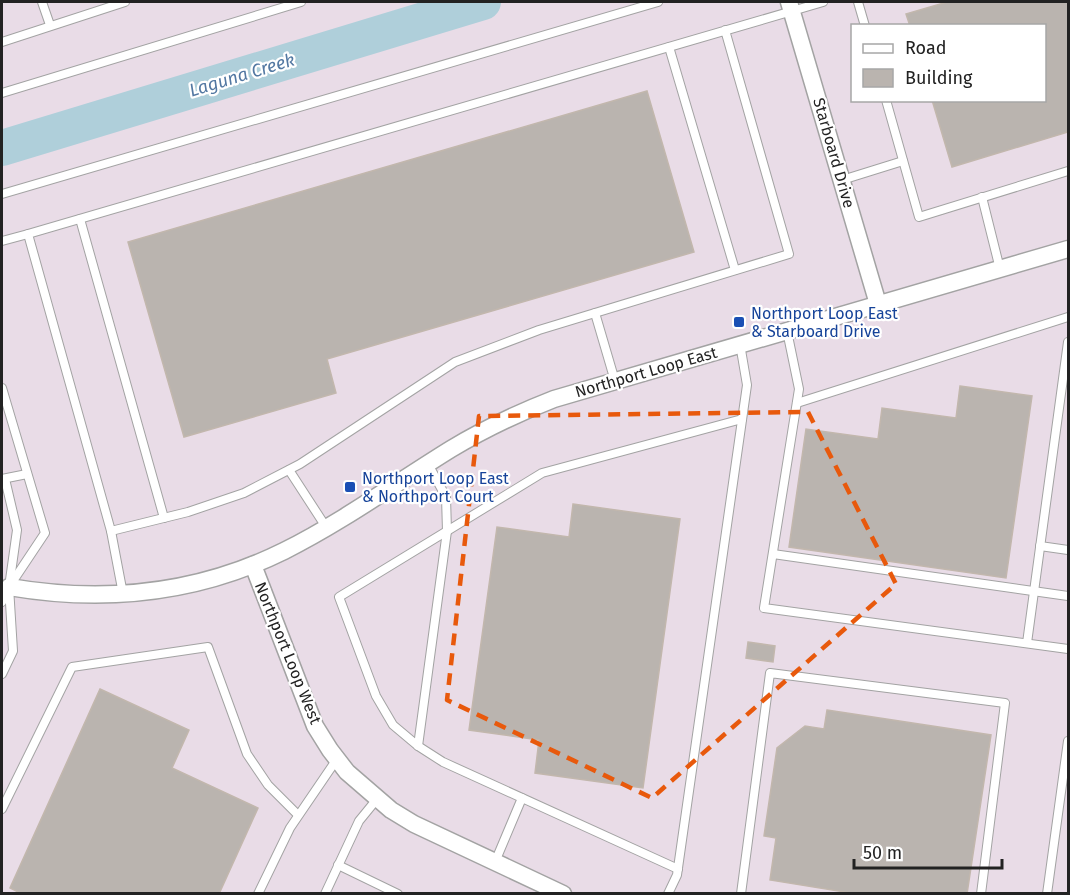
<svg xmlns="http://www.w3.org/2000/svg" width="1070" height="895" viewBox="0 0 1070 895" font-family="'Fira Sans',sans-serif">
<rect width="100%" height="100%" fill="#f1efea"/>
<path fill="#e9dce7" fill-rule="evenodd" d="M 2,2 L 1068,2 L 1068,893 L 2,893 ZM 852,26 L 1044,26 L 1044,100 L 852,100 Z"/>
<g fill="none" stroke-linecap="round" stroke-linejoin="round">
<path stroke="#afcfda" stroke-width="36" d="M 2,148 L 483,2"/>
</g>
<g fill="#bab4af" stroke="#c2b7ad" stroke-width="1.5">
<path d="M 947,2 L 1068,2 L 1068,132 L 952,167 L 932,100 L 1044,100 L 1044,26 L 910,26 L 906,14 Z"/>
<path d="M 647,91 L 694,252 L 327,359 L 336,393 L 184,437 L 128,242 Z"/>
<path d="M 960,386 L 1032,396 L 1006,578 L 789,547 L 806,429 L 878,439 L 882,408 L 956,418 Z"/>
<path d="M 573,504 L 680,519 L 643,788 L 535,773 L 539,740 L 469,730 L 497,527 L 569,537 Z"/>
<path d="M 748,642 L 775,646 L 773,662 L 746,658 Z"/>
<path d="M 100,689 L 189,730 L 172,768 L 258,808 L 219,894 L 22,894 L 10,888 Z"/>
<path d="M 827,710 L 991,735 L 967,894 L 857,894 L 770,880 L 776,838 L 764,836 L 777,748 L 805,726 L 824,729 Z"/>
</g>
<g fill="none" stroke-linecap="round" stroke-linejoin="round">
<defs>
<g id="service">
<path d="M 42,2 L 50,25"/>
<path d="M 858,2 L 865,26"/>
<path d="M 725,30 L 789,254 L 539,330 L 455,362 L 300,464 L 244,493 L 188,512 L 111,531 L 28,234 L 823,2"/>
<path d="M 2,42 L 125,2"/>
<path d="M 669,47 L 735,270"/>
<path d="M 2,93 L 301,2"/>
<path d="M 886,100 L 919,217 L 1068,171"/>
<path d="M 842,180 L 903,161"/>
<path d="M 2,194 L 658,2"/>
<path d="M 982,197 L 1000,269"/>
<path d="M 80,219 L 164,518"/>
<path d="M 2,241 L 28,234"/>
<path d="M 595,313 L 615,381"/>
<path d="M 787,331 L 799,389 L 764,608 L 1068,649"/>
<path d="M 2,388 L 45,533 L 9,587 L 2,602"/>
<path d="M 797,403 L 1068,317"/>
<path d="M 289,470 L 326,527"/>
<path d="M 2,479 L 27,474"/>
<path d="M 111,531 L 123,594"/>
<path d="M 1040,546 L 1068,550"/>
<path d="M 773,554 L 1068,596"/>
<path d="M 1027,643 L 1068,342"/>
<path d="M 2,674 L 13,651 L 9,587 L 17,530 L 5,479"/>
<path d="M 418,746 L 447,531 L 446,497 L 428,464"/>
<path d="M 2,809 L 72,667 L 208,647 L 247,754 L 268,785 L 298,815"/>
<path d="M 495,862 L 522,798"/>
<path d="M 338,865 L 398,894"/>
<path d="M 678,869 L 443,762 L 418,746 L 393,725 L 376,696 L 339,597 L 542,473 L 742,419"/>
<path d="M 258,894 L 290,828 L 337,759"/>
<path d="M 325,894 L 359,821 L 377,799"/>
<path d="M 668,894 L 677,875 L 747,385 L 740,344"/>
<path d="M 741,894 L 770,673 L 1005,703 L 981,894"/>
<path d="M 1047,894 L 1068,741"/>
</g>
<g id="minor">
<path d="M 789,2 L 878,304"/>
<path d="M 253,565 L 315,726 L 330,750 L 347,772 L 391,810 L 414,824 L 563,894"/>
<path d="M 9,587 C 103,603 197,594 284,551 C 342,522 396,483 451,449 C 484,429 518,413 554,399 L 1068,249"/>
</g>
</defs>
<use href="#service" stroke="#a3a3a3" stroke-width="10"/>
<use href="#minor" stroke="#a3a3a3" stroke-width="19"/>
<use href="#service" stroke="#fff" stroke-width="8"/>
<use href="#minor" stroke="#fff" stroke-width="16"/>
</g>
<path fill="none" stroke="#e8590c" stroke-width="4.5" stroke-dasharray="12 8" stroke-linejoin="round" d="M 808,412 L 896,584 L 652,798 L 447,700 L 479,416 Z"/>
<g fill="#1a4fb4" stroke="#fff" stroke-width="2">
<rect x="733" y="316" width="12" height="12" rx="3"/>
<rect x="344" y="481" width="12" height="12" rx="3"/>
</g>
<g text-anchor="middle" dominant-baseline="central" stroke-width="4.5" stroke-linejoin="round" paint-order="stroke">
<g font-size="16" fill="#222" stroke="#fff">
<text transform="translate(834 153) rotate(74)">Starboard Drive</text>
<text transform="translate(646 372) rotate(-16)">Northport Loop East</text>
<text transform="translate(288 653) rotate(68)">Northport Loop West</text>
</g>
<g font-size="16" fill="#164399" stroke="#fff" text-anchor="start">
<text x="751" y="313">Northport Loop East<tspan x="751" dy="18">&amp; Starboard Drive</tspan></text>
<text x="362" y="478">Northport Loop East<tspan x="362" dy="18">&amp; Northport Court</tspan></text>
</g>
<g font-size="18" font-style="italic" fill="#5378a2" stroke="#fff">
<text transform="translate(242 75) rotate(-17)">Laguna Creek</text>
</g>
</g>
<rect width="1070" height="895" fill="none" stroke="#222222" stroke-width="6"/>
<rect x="851" y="24" width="195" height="78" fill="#ffffff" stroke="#a7a7a7" stroke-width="1.5"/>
<rect x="863" y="44" width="30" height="9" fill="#ffffff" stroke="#a7a7a7" stroke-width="1.5"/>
<text x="905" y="54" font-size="18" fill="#222222">Road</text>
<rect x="863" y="69" width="30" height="18" fill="#bab4af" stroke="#a7a7a7" stroke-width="1.5"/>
<text x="905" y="84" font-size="18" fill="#222222">Building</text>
<path d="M854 859v9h148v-9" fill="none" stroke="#222222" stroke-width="3"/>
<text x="863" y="859" font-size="18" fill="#222222" stroke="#ffffff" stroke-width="4.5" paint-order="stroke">50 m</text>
</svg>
